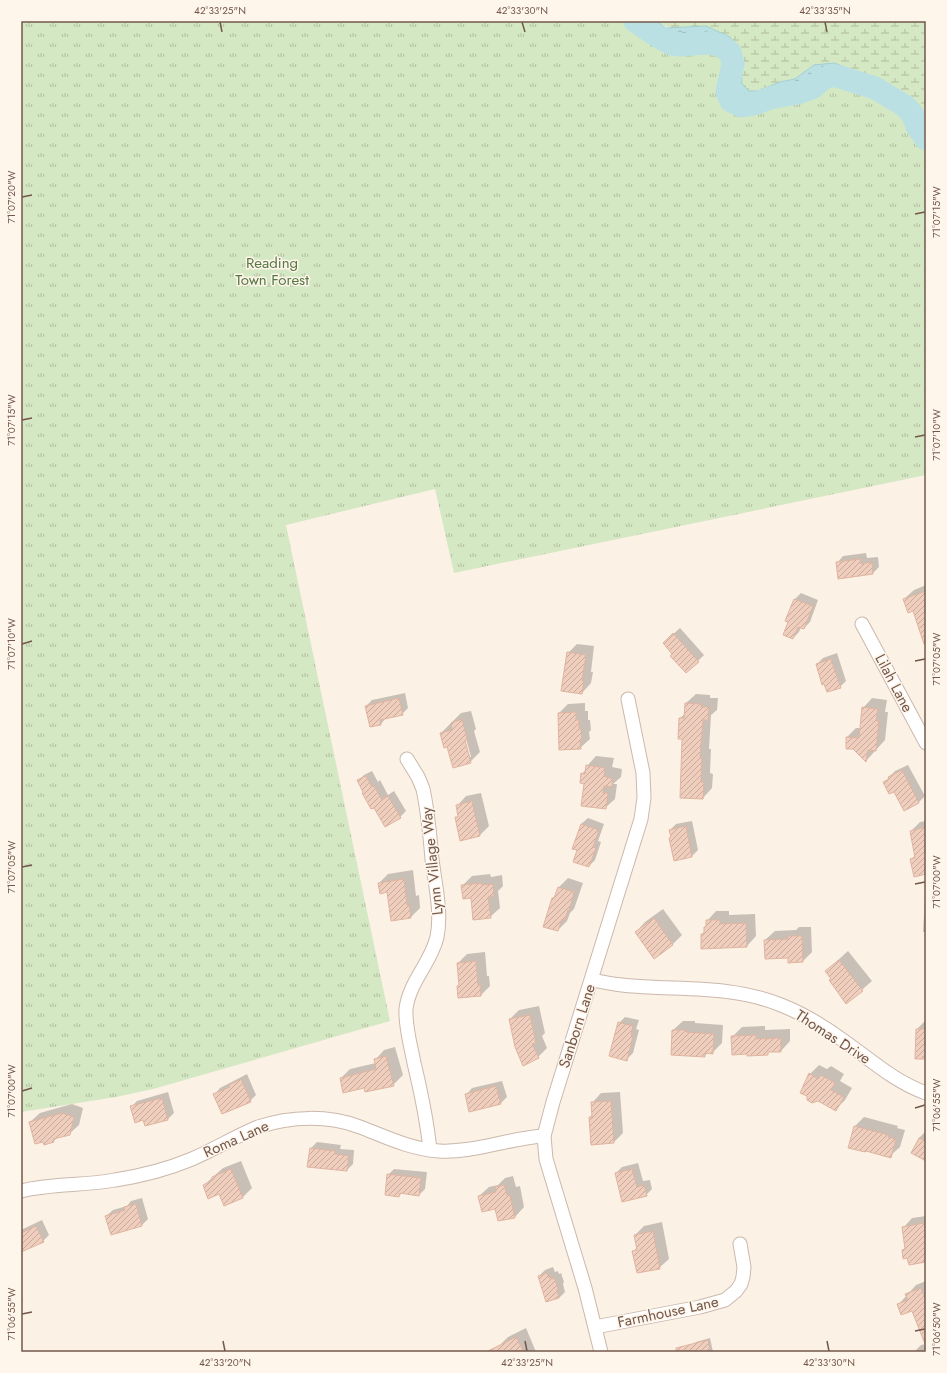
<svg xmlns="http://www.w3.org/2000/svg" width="947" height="1373" viewBox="0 0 947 1373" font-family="Jost,sans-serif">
<defs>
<pattern id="wetland-marsh" width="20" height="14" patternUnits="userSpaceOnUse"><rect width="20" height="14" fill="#d5e8c4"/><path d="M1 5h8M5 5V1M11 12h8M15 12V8" fill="none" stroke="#b1bfa1"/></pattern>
<pattern id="park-tufts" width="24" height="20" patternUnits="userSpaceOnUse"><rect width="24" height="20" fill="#d5e8c4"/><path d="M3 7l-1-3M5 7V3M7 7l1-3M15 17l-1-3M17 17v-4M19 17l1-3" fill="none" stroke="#b1bfa1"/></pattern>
<pattern id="water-ripples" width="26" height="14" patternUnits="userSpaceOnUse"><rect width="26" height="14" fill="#bae0e4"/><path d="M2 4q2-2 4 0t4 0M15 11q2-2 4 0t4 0" fill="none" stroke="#9cb8bb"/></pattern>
<pattern id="building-hatch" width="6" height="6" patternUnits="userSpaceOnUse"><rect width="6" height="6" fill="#efcebe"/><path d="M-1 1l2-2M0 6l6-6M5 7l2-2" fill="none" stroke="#c6aa9c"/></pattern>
</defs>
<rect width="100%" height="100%" fill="#fbf1e5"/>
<path fill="url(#wetland-marsh)" d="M 656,21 L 926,21 L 926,118 L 911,102 L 887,83 L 856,71 L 814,65 L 795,79 L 780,82 L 758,91 L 748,91 L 742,84 L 742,75 L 692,26 C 678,28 668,30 656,21 Z"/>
<path fill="url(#park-tufts)" d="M 21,21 L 635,21 L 657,36 L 681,45 L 707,43 L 720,45 L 730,52 L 733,64 L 727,92 L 754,104 L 770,98 L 798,93 L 812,88 L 823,79 L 830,76 L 837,76 L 875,88 L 905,106 L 913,115 L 916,126 L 926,139 L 926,475 L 454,573 L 435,489 L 286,525 L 390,1021 L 153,1089 L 116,1097 L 21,1112 Z"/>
<path fill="url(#water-ripples)" stroke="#a1d0d5" d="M 635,21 L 656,21 L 666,28 L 706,26 L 730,37 L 738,46 L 741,60 L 742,84 L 749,91 L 758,91 L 780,82 L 795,79 L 814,65 L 834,63 L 887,83 L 911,102 L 926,118 L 926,139 L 916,126 L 913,115 L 905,106 L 875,88 L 837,76 L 830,76 L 812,88 L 798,93 L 770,98 L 754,104 L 742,106 L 731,101 L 727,92 L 733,64 L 729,52 L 720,45 L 707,43 L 681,45 L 672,44 L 657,36 Z"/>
<g fill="#0003" fill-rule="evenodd">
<path d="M 866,553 L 867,558 L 878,557 L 879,567 L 873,573 L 837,563 L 843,556 Z"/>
<path d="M 926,585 L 926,631 L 914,610 L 904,599 L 914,590 Z"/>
<path d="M 801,593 L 818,600 L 810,622 L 804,628 L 801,627 L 799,632 L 793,638 L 789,622 L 786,621 L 795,599 Z"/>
<path d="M 680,628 L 704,655 L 698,661 L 674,654 L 670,637 Z"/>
<path d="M 577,644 L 594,646 L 591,672 L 593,672 L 591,683 L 582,693 L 568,653 Z"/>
<path d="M 837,653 L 846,681 L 840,687 L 817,664 L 823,658 Z"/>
<path d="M 405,693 L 408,708 L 402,714 L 386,718 L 381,724 L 366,706 L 372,700 Z"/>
<path d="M 696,694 L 710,695 L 710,698 L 718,698 L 717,710 L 711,715 L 709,749 L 711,749 L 710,773 L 713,774 L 712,788 L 703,798 L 684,738 L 680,718 L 686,713 L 686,703 Z"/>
<path d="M 872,698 L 887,700 L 885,712 L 888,712 L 885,740 L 866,761 L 853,748 L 847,737 L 856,728 L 861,728 L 863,708 Z"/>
<path d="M 585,703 L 585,711 L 588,711 L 588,720 L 590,720 L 591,730 L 589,732 L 590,739 L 580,748 L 559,713 L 568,704 Z"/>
<path d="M 471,711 L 476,729 L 474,731 L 480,752 L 470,762 L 448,746 L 441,733 L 461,713 ZM 463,735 L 465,735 L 471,757 L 468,757 Z"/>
<path d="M 596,756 L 614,758 L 612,767 L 622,769 L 621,777 L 613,784 L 617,784 L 615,799 L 605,808 L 582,774 L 586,769 L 587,766 Z"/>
<path d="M 908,765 L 925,796 L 919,802 L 904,810 L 894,790 L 884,783 L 895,771 Z"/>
<path d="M 372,771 L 378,782 L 380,780 L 388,795 L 394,791 L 406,811 L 400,817 L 358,781 L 364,775 Z"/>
<path d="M 481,793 L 489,826 L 480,835 L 461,839 L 456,818 L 459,815 L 457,806 L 466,796 Z"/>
<path d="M 588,818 L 604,824 L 598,841 L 601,842 L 595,860 L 589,866 L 578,850 L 581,824 Z"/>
<path d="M 692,821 L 698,850 L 692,856 L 675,860 L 670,838 L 672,836 L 670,830 L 676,824 Z"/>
<path d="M 926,821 L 926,873 L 911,859 L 916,855 L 911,831 L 920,822 Z"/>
<path d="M 413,870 L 416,896 L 419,895 L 420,908 L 411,917 L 392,920 L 388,891 L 379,883 L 388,874 Z"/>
<path d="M 490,874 L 491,877 L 502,875 L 503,886 L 498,891 L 500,908 L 490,917 L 462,886 L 472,876 Z"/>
<path d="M 568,878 L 583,883 L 574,909 L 570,913 L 567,921 L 558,930 L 553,898 L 556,895 L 559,887 Z"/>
<path d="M 925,896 L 926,896 L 926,932 L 923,932 Z"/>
<path d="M 663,909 L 682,935 L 673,944 L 655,957 L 636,932 L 645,922 Z"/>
<path d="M 716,911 L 729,911 L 729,915 L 755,914 L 756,936 L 747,946 L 702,934 L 705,931 L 707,921 Z"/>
<path d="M 799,927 L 811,927 L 812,952 L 803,961 L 789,957 L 765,940 L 775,931 L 796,930 Z"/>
<path d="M 848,951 L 872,981 L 847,1003 L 832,979 L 826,971 Z"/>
<path d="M 485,952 L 487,976 L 489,976 L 490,986 L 481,995 L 460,984 L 458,963 L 467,954 Z"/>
<path d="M 539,1006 L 545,1033 L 542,1036 L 547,1048 L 538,1057 L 510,1019 L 519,1010 Z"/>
<path d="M 625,1017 L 639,1020 L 636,1029 L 639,1030 L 633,1053 L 627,1059 L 619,1023 Z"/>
<path d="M 926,1020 L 926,1058 L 917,1029 Z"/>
<path d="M 683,1021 L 695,1021 L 695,1023 L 723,1025 L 722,1043 L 712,1053 L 708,1052 L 705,1056 L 673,1030 Z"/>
<path d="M 765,1026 L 765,1030 L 790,1029 L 790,1041 L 781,1051 L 770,1051 L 767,1054 L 732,1037 L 742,1027 Z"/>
<path d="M 395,1047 L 403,1075 L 393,1085 L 364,1086 L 341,1078 L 350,1069 L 376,1063 L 375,1060 L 384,1050 Z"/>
<path d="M 819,1065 L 827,1069 L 831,1066 L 844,1074 L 840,1081 L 852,1088 L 845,1100 L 835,1110 L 818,1100 L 810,1074 Z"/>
<path d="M 247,1074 L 256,1095 L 250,1101 L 214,1095 L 220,1088 Z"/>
<path d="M 502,1081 L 507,1097 L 500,1104 L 466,1095 L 472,1088 Z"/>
<path d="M 168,1092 L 174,1113 L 168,1119 L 144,1119 L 131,1107 L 137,1101 Z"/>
<path d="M 620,1092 L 623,1133 L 614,1142 L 590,1117 L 593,1114 L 592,1103 L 601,1093 Z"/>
<path d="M 72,1104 L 83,1108 L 79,1125 L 69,1134 L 58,1137 L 54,1141 L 30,1122 L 40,1113 Z"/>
<path d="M 864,1117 L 898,1126 L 897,1128 L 905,1130 L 900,1147 L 890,1156 L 849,1147 L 855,1126 Z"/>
<path d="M 926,1131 L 926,1160 L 912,1153 L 919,1138 Z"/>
<path d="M 317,1142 L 341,1145 L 340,1149 L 354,1150 L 353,1164 L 347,1170 L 310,1149 Z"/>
<path d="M 241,1161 L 252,1188 L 243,1197 L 220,1193 L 204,1185 L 223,1168 Z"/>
<path d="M 638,1163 L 643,1181 L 650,1180 L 652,1189 L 646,1195 L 616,1173 L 622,1167 Z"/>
<path d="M 394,1169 L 427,1172 L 425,1189 L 419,1195 L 402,1193 L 399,1196 L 388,1175 Z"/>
<path d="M 513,1176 L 516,1187 L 520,1186 L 524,1207 L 515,1217 L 499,1220 L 496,1208 L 479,1196 L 489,1187 L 498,1185 L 505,1178 Z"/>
<path d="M 142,1198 L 148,1219 L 142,1225 L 106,1216 L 113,1210 L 127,1206 L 131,1201 Z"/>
<path d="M 926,1216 L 926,1261 L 903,1250 L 906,1246 L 903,1228 L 912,1218 Z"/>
<path d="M 42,1220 L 49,1235 L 43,1241 L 21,1251 L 21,1230 Z"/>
<path d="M 662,1222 L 669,1259 L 659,1268 L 634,1251 L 637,1247 L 635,1235 L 644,1226 Z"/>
<path d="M 553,1267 L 555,1272 L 558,1271 L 559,1274 L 561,1273 L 564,1282 L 563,1284 L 565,1292 L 559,1298 L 539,1276 L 545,1270 Z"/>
<path d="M 926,1281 L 926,1327 L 920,1329 L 913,1309 L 898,1305 L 916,1285 Z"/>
<path d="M 21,1293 L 23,1302 L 21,1304 Z"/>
<path d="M 526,1328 L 536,1352 L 501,1352 L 498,1347 L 508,1337 Z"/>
<path d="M 710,1338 L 713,1352 L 695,1352 L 693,1345 L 696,1342 Z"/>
<path d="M 926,1344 L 926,1352 L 914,1352 L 921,1345 Z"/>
</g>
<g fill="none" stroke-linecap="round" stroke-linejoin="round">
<path stroke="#bae0e4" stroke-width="23" d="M 635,21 L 657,36 L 672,44 L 681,45 L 707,43 L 720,45 L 730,52 L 733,64 L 727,92 L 731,101 L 742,106 L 754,104 L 770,98 L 798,93 L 812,88 L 823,79 L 830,76 L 837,76 L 875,88 L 905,106 L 913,115 L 917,126 L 926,139"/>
</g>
<g fill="url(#building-hatch)" stroke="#e1b49f">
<path d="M 860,559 L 861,564 L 872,562 L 873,574 L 838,579 L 836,562 Z"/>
<path d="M 926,591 L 926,643 L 924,644 L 913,611 L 908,613 L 903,599 Z"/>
<path d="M 794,599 L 813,606 L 804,629 L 798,627 L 793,639 L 783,635 L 788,622 L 785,621 Z"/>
<path d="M 673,633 L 699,662 L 686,673 L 670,656 L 672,654 L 663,643 Z"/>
<path d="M 567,652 L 586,655 L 582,681 L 584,681 L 582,694 L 561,691 Z"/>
<path d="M 831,659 L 841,688 L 827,692 L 824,684 L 822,685 L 816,664 Z"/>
<path d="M 399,698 L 403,715 L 380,720 L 381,725 L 370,727 L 365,706 Z"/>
<path d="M 685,703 L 701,704 L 701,707 L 709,707 L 708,720 L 703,720 L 700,758 L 702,758 L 701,782 L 704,782 L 703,799 L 680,798 L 682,739 L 678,739 L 679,718 L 684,718 Z"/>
<path d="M 862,707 L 878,709 L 876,721 L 879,721 L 876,751 L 868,750 L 866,762 L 853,749 L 846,749 L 846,737 L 859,738 Z"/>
<path d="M 576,712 L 576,720 L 579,720 L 579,729 L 581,729 L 582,741 L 580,741 L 581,749 L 559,750 L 558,713 Z"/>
<path d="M 462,719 L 467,739 L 465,740 L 471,763 L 453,768 L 447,747 L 444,748 L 440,733 L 452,730 L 451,723 Z"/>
<path d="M 586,765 L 605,768 L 604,776 L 613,779 L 612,787 L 604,786 L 603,793 L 608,793 L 606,809 L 581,806 L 584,784 L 580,783 L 581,773 L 585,774 Z"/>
<path d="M 902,770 L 919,803 L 904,811 L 894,792 L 889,794 L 883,782 L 889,779 L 888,777 Z"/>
<path d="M 366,776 L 372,787 L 374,786 L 382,800 L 388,796 L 401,818 L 385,827 L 374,808 L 371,809 L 362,793 L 363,792 L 357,780 Z"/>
<path d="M 472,801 L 480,836 L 460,841 L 455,817 L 458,817 L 456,805 Z"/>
<path d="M 581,824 L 599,830 L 593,847 L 596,848 L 589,867 L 573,862 L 577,850 L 572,849 Z"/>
<path d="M 686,826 L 692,857 L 674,861 L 669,838 L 671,837 L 669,830 Z"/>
<path d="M 926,827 L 926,874 L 914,877 L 910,859 L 915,858 L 910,831 Z"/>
<path d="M 404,879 L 407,905 L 409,904 L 411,918 L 391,921 L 387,892 L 380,894 L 378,883 Z"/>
<path d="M 481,883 L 482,885 L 493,884 L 494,896 L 488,897 L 491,918 L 473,920 L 471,898 L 463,899 L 461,885 Z"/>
<path d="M 558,887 L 574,892 L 569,911 L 568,910 L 565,920 L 562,919 L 558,931 L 543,927 L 552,898 L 554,898 Z"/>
<path d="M 654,918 L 673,945 L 654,959 L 635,932 Z"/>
<path d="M 706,920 L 720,920 L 720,924 L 746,923 L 747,947 L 701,949 L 701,934 L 704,934 L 704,927 L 706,927 Z"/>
<path d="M 788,936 L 802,936 L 803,962 L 788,963 L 788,958 L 765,959 L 764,940 L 788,939 Z"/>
<path d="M 839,960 L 863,991 L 846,1004 L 829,980 L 831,979 L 825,971 Z"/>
<path d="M 476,961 L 478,985 L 480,984 L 481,996 L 458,998 L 457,986 L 459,985 L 457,963 Z"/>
<path d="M 530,1015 L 536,1043 L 532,1044 L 539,1058 L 523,1066 L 515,1047 L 509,1019 Z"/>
<path d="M 618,1022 L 633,1026 L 631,1035 L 633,1036 L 627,1061 L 609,1056 Z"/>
<path d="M 916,1029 L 926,1029 L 926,1059 L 915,1059 Z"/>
<path d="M 672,1030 L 686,1030 L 686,1032 L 714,1034 L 713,1054 L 705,1053 L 705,1057 L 671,1055 Z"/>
<path d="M 756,1035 L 756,1039 L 781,1038 L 781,1052 L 768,1052 L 768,1055 L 747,1056 L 747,1054 L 732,1055 L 731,1036 Z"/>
<path d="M 386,1056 L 394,1086 L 365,1092 L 364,1088 L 343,1093 L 340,1078 L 376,1069 L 374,1059 Z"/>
<path d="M 809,1073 L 818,1079 L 821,1075 L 835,1083 L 831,1090 L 844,1097 L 836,1111 L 818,1101 L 812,1103 L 807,1100 L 807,1096 L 800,1093 Z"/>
<path d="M 241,1079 L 251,1102 L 222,1114 L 213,1094 L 230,1087 L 229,1085 Z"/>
<path d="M 496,1086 L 501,1104 L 469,1112 L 465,1094 Z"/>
<path d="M 162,1098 L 168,1120 L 145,1126 L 143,1120 L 135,1123 L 130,1106 Z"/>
<path d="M 611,1101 L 614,1143 L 591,1145 L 589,1117 L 592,1117 L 591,1102 Z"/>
<path d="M 62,1113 L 74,1117 L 70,1135 L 53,1139 L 54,1142 L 44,1145 L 43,1142 L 35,1144 L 29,1122 Z"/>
<path d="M 854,1126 L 889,1135 L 888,1137 L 896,1139 L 891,1158 L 866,1151 L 865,1152 L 848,1148 Z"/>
<path d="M 919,1138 L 926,1141 L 926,1161 L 911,1153 Z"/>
<path d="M 310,1148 L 335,1151 L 335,1154 L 349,1156 L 347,1171 L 307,1167 Z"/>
<path d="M 231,1169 L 243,1198 L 224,1206 L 219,1194 L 208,1199 L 203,1185 L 213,1180 L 212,1177 Z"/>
<path d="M 632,1169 L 637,1187 L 644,1185 L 647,1196 L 622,1202 L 615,1173 Z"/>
<path d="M 387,1174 L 421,1178 L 419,1196 L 400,1193 L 399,1197 L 385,1195 Z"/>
<path d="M 504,1185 L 507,1195 L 510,1195 L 515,1218 L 498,1221 L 495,1209 L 482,1212 L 478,1196 L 496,1192 L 495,1187 Z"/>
<path d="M 136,1204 L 142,1226 L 111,1235 L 105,1216 L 125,1210 L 124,1207 Z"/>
<path d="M 924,1223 L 926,1236 L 926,1262 L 909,1265 L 907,1258 L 903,1259 L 902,1250 L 905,1249 L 902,1227 Z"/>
<path d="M 36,1226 L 44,1242 L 21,1252 L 21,1233 Z"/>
<path d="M 653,1231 L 660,1269 L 637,1273 L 632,1251 L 637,1250 L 634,1235 Z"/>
<path d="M 547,1273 L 549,1278 L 552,1277 L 553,1279 L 555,1279 L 558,1289 L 557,1290 L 559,1298 L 546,1302 L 538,1276 Z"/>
<path d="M 921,1288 L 926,1302 L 925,1344 L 912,1311 L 901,1315 L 897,1304 L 908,1300 L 905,1294 Z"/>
<path d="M 516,1337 L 524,1352 L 486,1352 Z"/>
<path d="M 708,1340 L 710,1352 L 676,1352 L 676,1348 Z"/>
</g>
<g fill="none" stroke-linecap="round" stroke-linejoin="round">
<defs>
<g id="street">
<path d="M 862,624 L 926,743"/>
<path d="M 407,759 L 418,777 L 423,789 C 428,812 430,835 432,859 C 435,884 442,912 437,937 C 431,963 409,982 406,1009 C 405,1027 411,1046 414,1063 C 421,1092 427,1121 430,1150"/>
<path d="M 592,980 C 602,982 612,984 622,985 C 675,991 730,984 781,1005 C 804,1014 825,1027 844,1041 C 871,1060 895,1082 926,1093"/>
<path d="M 21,1191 C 51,1183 84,1186 115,1180 C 141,1176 168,1169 192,1159 C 215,1149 236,1136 258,1127 C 291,1116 328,1115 360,1127 C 386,1137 410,1149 439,1151 C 474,1153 509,1138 544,1136"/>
<path d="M 595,1327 L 700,1307 L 725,1300 L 736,1291 L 741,1284 L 743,1277 L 744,1267 L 740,1244"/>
<path d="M 601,1352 L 585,1288 L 546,1159 L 544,1136 L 553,1102 L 641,819 L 644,798 L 643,773 L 628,699"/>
</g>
</defs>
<use href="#street" stroke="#ccb8ac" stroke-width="15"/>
<use href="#street" stroke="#fff" stroke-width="13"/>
</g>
<path fill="none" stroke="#73574b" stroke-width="1.5" d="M 220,22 L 222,32M 522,22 L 525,32M 825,22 L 827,32M 22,197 L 32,195M 915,214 L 925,212M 22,420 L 32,418M 915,437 L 925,435M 22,644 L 32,641M 915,661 L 925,659M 22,867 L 32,865M 915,884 L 925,882M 22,1091 L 32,1088M 915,1108 L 925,1105M 22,1314 L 32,1312M 915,1331 L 925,1329M 223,1341 L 225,1351M 525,1341 L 527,1351M 827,1341 L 829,1351"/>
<g text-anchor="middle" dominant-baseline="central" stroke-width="3" stroke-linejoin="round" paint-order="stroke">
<g font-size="15" fill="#567844" stroke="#fef5eb">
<text x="272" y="263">Reading<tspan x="272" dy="17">Town Forest</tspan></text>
</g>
<g font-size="15" fill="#73574b" stroke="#fef5eb">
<text transform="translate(894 683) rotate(62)">Lilah Lane</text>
<text transform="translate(432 861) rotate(-96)">Lynn Village Way</text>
<text transform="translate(577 1026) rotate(-72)">Sanborn Lane</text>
<text transform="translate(833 1037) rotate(33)">Thomas Drive</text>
<text transform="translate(236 1139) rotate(-24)">Roma Lane</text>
<text transform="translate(668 1312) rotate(-12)">Farmhouse Lane</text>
</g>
</g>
<rect width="947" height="1373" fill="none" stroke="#fef5eb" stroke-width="44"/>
<rect x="22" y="22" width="903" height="1329" fill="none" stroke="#73574b" stroke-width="1.5"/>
<g font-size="10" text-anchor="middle" fill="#73574b">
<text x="220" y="14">42°33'25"N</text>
<text x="522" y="14">42°33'30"N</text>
<text x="825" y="14">42°33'35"N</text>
<text transform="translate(11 197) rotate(-90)" y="4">71°07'20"W</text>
<text transform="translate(936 212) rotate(-90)" y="4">71°07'15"W</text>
<text transform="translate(11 420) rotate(-90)" y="4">71°07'15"W</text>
<text transform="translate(936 435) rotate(-90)" y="4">71°07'10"W</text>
<text transform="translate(11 644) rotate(-90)" y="4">71°07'10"W</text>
<text transform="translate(936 659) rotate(-90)" y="4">71°07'05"W</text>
<text transform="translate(11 867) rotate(-90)" y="4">71°07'05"W</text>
<text transform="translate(936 882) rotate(-90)" y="4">71°07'00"W</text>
<text transform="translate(11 1091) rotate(-90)" y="4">71°07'00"W</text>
<text transform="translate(936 1105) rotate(-90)" y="4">71°06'55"W</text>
<text transform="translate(11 1314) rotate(-90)" y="4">71°06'55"W</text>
<text transform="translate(936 1329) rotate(-90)" y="4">71°06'50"W</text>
<text x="225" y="1366">42°33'20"N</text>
<text x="527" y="1366">42°33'25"N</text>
<text x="829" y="1366">42°33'30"N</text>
</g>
</svg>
